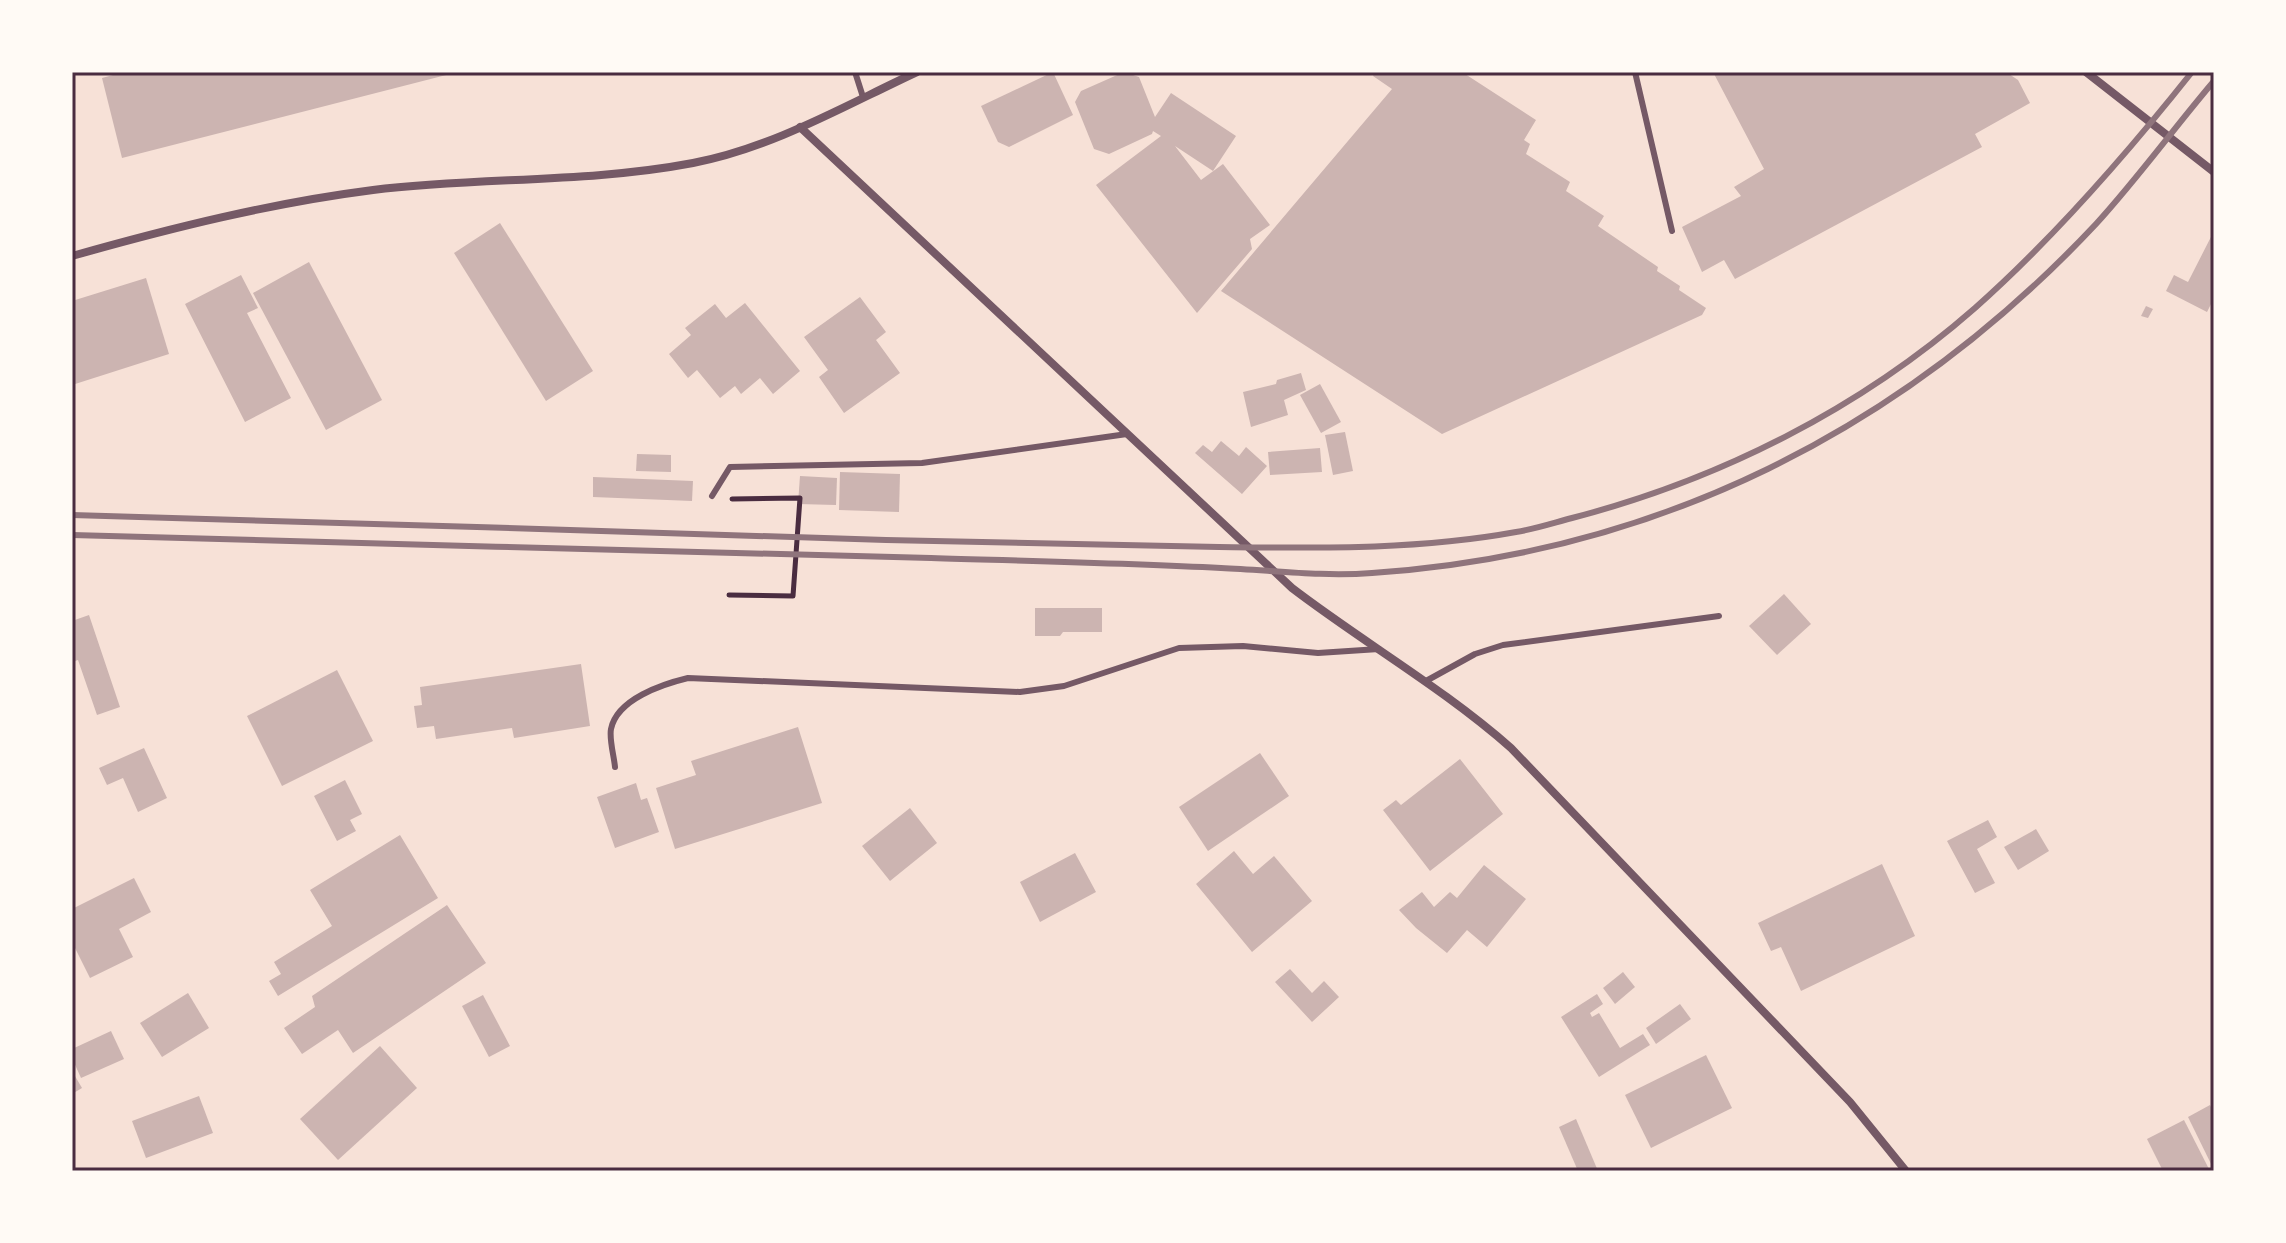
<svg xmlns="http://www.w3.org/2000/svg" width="2286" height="1243" viewBox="0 0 2286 1243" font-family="'Sofia Sans Condensed',sans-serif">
<rect width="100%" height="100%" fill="#f7e1d7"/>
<g fill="#ccb4b1">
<path d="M 124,72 L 454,72 L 454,73 L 122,158 L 102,78 Z"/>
<path d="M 1053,72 L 1073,115 L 1009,147 L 998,142 L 981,106 Z"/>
<path d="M 1124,72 L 1139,77 L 1155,117 L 1171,93 L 1236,136 L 1213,171 L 1175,146 L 1201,180 L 1223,164 L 1270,225 L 1250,239 L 1252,249 L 1197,313 L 1096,185 L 1161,136 L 1153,131 L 1152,134 L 1109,154 L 1094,149 L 1075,102 L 1081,91 Z"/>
<path d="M 1375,72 L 1462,72 L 1536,120 L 1524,140 L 1530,144 L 1526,154 L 1570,182 L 1566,191 L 1604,216 L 1598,226 L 1658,267 L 1657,271 L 1680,286 L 1679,290 L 1706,308 L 1702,315 L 1442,434 L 1221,291 L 1392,89 L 1373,76 Z"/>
<path d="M 1713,72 L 2006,72 L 2018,80 L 2030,103 L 1975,134 L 1982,147 L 1735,279 L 1724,260 L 1702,272 L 1682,227 L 1741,196 L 1734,187 L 1764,169 Z"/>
<path d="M 500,223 L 593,371 L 546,401 L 454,253 Z"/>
<path d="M 2214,231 L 2214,298 L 2207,312 L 2166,291 L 2174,275 L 2188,282 Z"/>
<path d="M 309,262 L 382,400 L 326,430 L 253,293 Z"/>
<path d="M 241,275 L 258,308 L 247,313 L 291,398 L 245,422 L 185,304 Z"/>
<path d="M 146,278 L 169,354 L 72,385 L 72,301 Z"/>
<path d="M 860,297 L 886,332 L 876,340 L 900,373 L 844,413 L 819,377 L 828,370 L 804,337 Z"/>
<path d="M 745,303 L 800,371 L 773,394 L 760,378 L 741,394 L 735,386 L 720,398 L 697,370 L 688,378 L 669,354 L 691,335 L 685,328 L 715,304 L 726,318 Z"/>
<path d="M 2146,306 L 2153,309 L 2148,318 L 2141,316 Z"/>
<path d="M 1301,373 L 1306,390 L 1284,400 L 1288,415 L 1251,427 L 1243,392 L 1276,384 L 1277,380 Z"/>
<path d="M 1320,384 L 1341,422 L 1321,433 L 1300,395 Z"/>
<path d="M 1345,432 L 1353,471 L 1333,475 L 1325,435 Z"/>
<path d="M 1221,441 L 1239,456 L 1246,447 L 1267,466 L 1242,494 L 1195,453 L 1203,445 L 1212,452 Z"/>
<path d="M 1320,448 L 1322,472 L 1270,475 L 1268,452 Z"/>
<path d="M 637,454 L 671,455 L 671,472 L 636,471 Z"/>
<path d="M 840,472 L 900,474 L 899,512 L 839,510 Z"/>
<path d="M 800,476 L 837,478 L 836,505 L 798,504 Z"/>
<path d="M 593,477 L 693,481 L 692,501 L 593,497 Z"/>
<path d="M 1784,594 L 1811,624 L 1777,655 L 1749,626 Z"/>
<path d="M 1035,608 L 1102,608 L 1102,632 L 1063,632 L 1060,636 L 1035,636 Z"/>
<path d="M 89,615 L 120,707 L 97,715 L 78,660 L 72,662 L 72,621 Z"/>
<path d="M 581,664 L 590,726 L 514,738 L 512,728 L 436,739 L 434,726 L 417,728 L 414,706 L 422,705 L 420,687 Z"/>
<path d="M 337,670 L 373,741 L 282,786 L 247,716 Z"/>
<path d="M 798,727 L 822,803 L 675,849 L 656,788 L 696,775 L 691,761 Z"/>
<path d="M 144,748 L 167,798 L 138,812 L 123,778 L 107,785 L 99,768 Z"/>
<path d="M 1260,753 L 1289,796 L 1208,851 L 1179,807 Z"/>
<path d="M 1460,759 L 1503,814 L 1430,871 L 1383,810 L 1396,800 L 1401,805 Z"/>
<path d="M 345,780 L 362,814 L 350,820 L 356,831 L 337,841 L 314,796 Z"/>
<path d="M 636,783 L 641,800 L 647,798 L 659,832 L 615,848 L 597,797 Z"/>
<path d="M 910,808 L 937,843 L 890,881 L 862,846 Z"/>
<path d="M 1988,820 L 1997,837 L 1977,849 L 1995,883 L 1975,893 L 1947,841 Z"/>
<path d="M 2036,829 L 2049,851 L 2018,870 L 2004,847 Z"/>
<path d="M 400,835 L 438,898 L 278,996 L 269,981 L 281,974 L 274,962 L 332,926 L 310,890 Z"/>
<path d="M 1234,851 L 1253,874 L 1274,856 L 1312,901 L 1252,952 L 1196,884 Z"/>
<path d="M 1075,853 L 1096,892 L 1040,922 L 1020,882 Z"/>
<path d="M 1882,864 L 1915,936 L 1801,991 L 1781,947 L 1771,951 L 1758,923 Z"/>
<path d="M 1484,865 L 1526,899 L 1487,947 L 1467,930 L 1447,953 L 1416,928 L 1399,910 L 1422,892 L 1434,907 L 1450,892 L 1457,898 Z"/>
<path d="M 134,878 L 151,912 L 119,929 L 133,957 L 90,978 L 72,942 L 72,909 Z"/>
<path d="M 447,905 L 486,963 L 353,1053 L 338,1030 L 302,1054 L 284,1028 L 315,1007 L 312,996 Z"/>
<path d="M 1290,969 L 1312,993 L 1324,981 L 1339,997 L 1312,1022 L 1275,982 Z"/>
<path d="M 1623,972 L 1635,987 L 1615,1004 L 1603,988 Z"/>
<path d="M 188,993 L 209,1028 L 162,1057 L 140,1023 Z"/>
<path d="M 1597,994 L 1603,1004 L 1590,1013 L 1592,1017 L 1599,1013 L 1620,1048 L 1643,1034 L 1650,1045 L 1599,1077 L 1561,1017 Z"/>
<path d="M 483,995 L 510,1046 L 489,1057 L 462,1006 Z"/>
<path d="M 1680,1004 L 1691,1019 L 1656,1044 L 1646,1028 Z"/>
<path d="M 111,1031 L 124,1059 L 81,1078 L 72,1058 L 72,1049 Z"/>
<path d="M 380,1046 L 417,1088 L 338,1160 L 300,1119 Z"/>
<path d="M 1706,1055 L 1732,1108 L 1651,1148 L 1625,1095 Z"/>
<path d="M 72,1071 L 82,1088 L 72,1094 Z"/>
<path d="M 199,1096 L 213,1133 L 146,1158 L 132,1121 Z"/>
<path d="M 2210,1105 L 2214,1113 L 2214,1170 L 2188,1117 Z"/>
<path d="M 1576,1119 L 1598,1171 L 1578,1171 L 1559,1127 Z"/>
<path d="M 2184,1120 L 2210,1171 L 2163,1171 L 2147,1139 Z"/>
</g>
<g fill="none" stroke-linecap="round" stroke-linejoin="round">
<path stroke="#4a2c40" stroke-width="5" d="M 729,595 L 793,596 L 800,498 L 732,499"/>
<g stroke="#755966" stroke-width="6">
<path d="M 855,72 L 863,97"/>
<path d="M 1635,72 L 1672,231"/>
<path d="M 712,496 L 730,467 L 922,463 L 1127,434"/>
<path d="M 1426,681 L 1475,654 L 1503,645 L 1719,616"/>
<path d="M 615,767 C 614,756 609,739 611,729 C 617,699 663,684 688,678 L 1020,692 L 1064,686 L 1179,648 L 1243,646 L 1318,653 L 1379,649"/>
</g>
<g stroke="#755966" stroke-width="8">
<path d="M 2086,72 L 2214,172"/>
<path d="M 800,127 L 1292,588 C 1364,643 1443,688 1511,748 L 1850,1102 L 1906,1171"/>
<path d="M 72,256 C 171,228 271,203 373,190 C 479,177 588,183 693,163 C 772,148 844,106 917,72"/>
</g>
<g stroke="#8f747c" stroke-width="6">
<path d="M 72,515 C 343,523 615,531 886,540 C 997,543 1108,545 1219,547 C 1318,548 1418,550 1516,532 C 1535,529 1553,523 1572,518 C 1719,480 1860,409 1975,308 C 2055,237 2126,155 2192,72"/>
<path d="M 72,535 C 358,543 645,551 931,558 C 1028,561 1124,563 1221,568 C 1271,570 1321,577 1372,573 C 1656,554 1902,431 2096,224 C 2138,178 2174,128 2214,81"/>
</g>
</g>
<rect width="2286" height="1243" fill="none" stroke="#fffaf5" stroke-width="148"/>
<rect x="74" y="74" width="2138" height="1095" fill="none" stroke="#4a2c40" stroke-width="3"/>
</svg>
